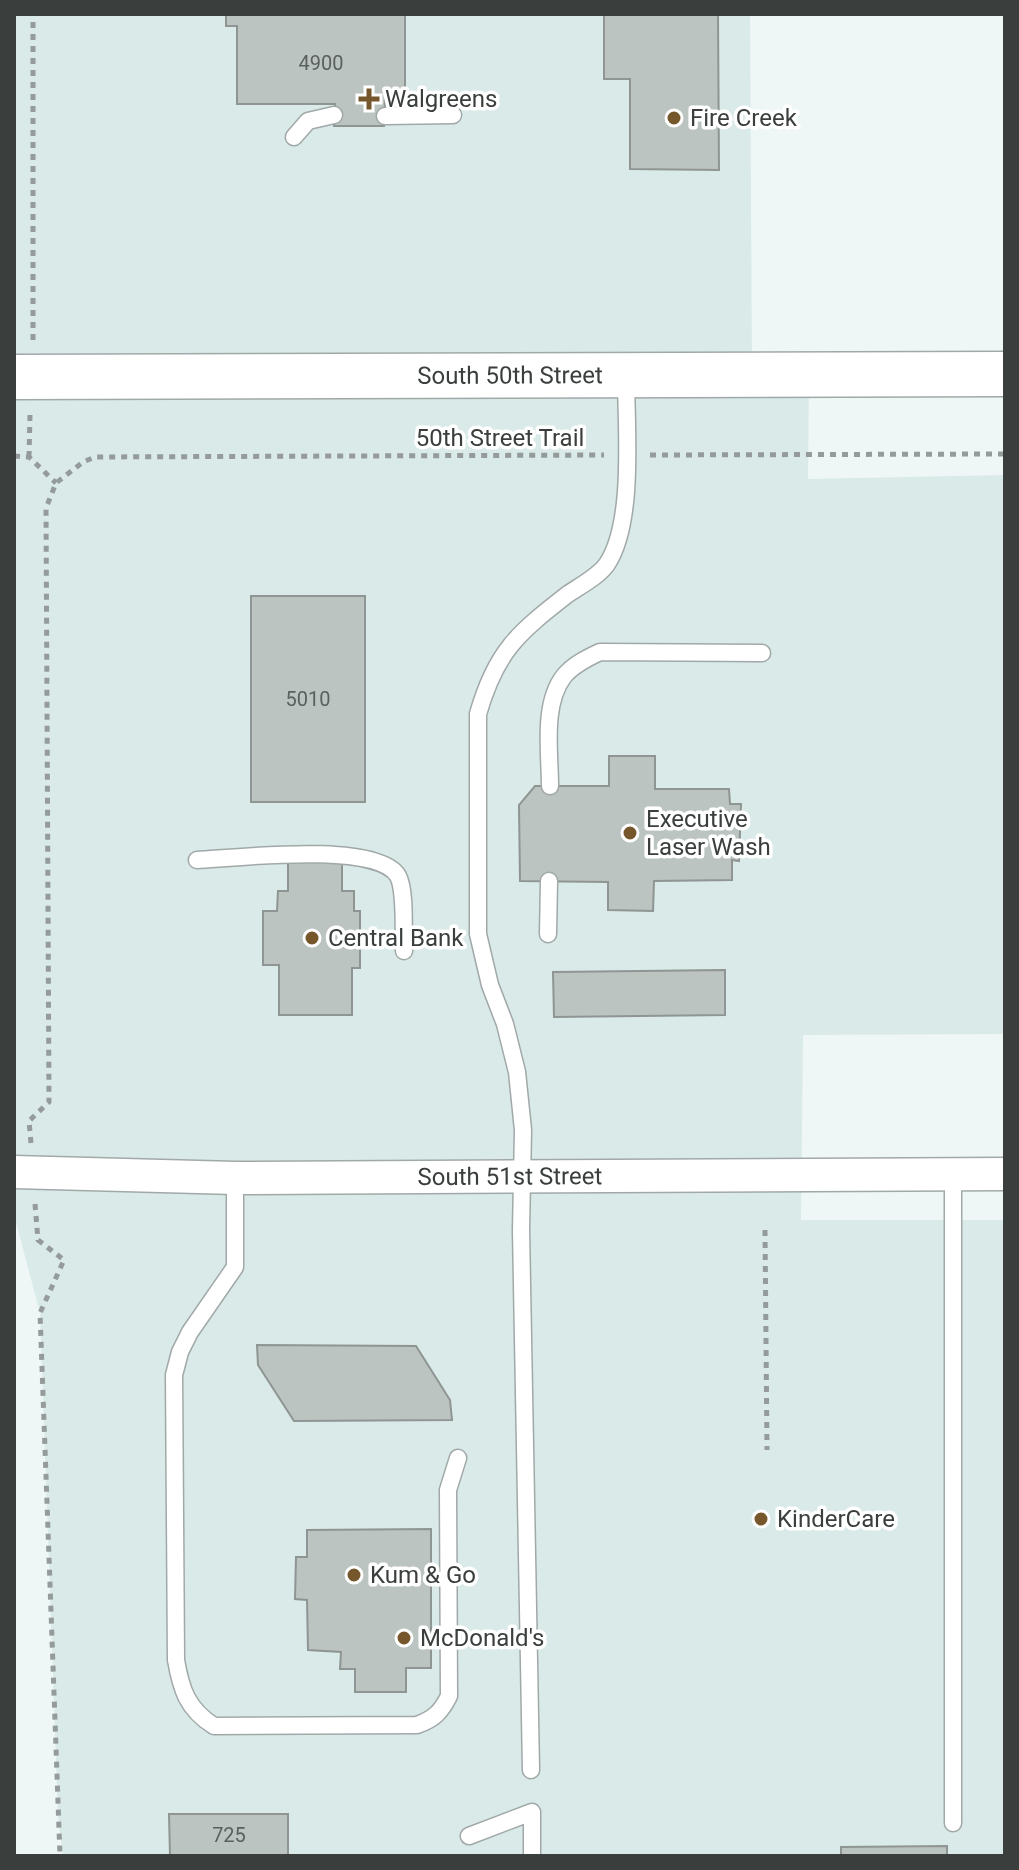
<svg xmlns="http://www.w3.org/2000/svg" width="1019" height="1870" viewBox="0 0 1019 1870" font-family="Roboto,sans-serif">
<rect width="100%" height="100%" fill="#eef7f6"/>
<path fill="#d9eae9" d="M 14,14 L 750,14 L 752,374 L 809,374 L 808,479 L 1005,475 L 1005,1034 L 803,1035 L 801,1220 L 1005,1220 L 1005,1856 L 63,1856 L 58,1817 L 40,1313 L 14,1215 Z"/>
<g fill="#bcc4c1" stroke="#8e9592" stroke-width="2">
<path d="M 226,14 L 405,14 L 405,99 L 385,99 L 384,126 L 334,126 L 335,104 L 237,104 L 237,26 L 226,26 Z"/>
<path d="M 604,14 L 718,14 L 719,170 L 630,169 L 630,79 L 604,79 Z"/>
<rect x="251" y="596" width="114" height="206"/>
<path d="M 609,756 L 655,756 L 655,789 L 729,789 L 730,804 L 741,804 L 739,861 L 732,860 L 732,880 L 654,881 L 653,911 L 608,910 L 608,882 L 520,881 L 519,805 L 535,786 L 609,786 Z"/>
<path d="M 288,857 L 342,858 L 342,891 L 354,891 L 354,911 L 360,911 L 360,968 L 352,968 L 352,1015 L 279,1015 L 279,965 L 263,965 L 263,911 L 277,911 L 278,891 L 288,891 Z"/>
<path d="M 725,970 L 725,1015 L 554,1017 L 553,972 Z"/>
<path d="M 257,1345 L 416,1346 L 450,1400 L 452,1420 L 294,1421 L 258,1365 Z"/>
<path d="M 431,1529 L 431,1668 L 406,1668 L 406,1692 L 355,1692 L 355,1669 L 340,1669 L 341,1652 L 308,1650 L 307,1600 L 295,1599 L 296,1557 L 307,1557 L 307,1530 Z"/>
<path d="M 169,1814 L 288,1814 L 288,1856 L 170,1856 Z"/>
<path d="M 947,1846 L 947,1856 L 841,1856 L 841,1847 Z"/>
</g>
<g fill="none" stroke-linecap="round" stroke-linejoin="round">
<defs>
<g id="service">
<path d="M 385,116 L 453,115"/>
<path d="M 294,137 L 308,121 L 334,115"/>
<path d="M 550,786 C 550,753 542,704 564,676 C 573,665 587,658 600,652 L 762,653"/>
<path d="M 197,860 C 235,858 377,841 398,876 C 406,891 403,932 404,951"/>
<path d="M 548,934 L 549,881"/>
<path d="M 953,1174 L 953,1823"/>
<path d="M 235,1178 L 235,1267 L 190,1332 L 180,1352 L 174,1375 L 176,1660 C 181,1689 187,1709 214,1726 L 417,1725 C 434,1719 441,1712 449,1696 L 448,1490 L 458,1458"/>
<path d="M 531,1770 L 521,1230 L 523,1130 L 517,1072 L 505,1024 L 490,985 L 478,934 L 478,714 C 496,651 518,633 568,594 C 580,586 599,576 607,564 C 635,522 626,427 626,376"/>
<path d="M 469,1836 L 532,1812 L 532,1856"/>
</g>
<g id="minor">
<path id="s1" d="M 14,1172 L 235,1178 L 1005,1174"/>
</g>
<g id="secondary">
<path id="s2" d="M 14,377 L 1005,374"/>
</g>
</defs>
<use href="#service" stroke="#a1a9a8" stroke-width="19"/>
<use href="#minor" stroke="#a1a9a8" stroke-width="35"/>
<use href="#secondary" stroke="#a1a9a8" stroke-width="47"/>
<g stroke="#949b9a" stroke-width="5" stroke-dasharray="6 6" stroke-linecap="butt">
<path d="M 33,340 L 33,14"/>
<path d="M 650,455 L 1005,454"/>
<path d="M 14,456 L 29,457 L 56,483"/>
<path d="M 29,457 L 30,414"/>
<path d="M 31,1143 L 29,1121 L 49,1102 L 46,508 L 56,483 L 83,462 L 95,457 L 604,455"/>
<path d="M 35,1204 L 38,1240 L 64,1260 L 40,1313 L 60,1856"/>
<path d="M 765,1230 L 767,1450"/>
</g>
<use href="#service" stroke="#fff" stroke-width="16"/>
<use href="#minor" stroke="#fff" stroke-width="32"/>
<use href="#secondary" stroke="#fff" stroke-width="44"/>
</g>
<g fill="#76572c" stroke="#fff" stroke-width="3">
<path d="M365 87h8v8h8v8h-8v8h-8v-8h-8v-8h8z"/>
<circle cx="674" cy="118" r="8"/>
<circle cx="630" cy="833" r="8"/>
<circle cx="312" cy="938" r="8"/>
<circle cx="761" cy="1519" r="8"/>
<circle cx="354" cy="1575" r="8"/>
<circle cx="404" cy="1638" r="8"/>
</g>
<g text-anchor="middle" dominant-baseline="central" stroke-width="7" stroke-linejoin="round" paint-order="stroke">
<g font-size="20" fill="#5a605e">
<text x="321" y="63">4900</text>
<text x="308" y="699">5010</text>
<text x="229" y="1835">725</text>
</g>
<g font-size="24" fill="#3a3e3d" stroke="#fff" text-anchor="start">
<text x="385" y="99">Walgreens</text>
<text x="690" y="118">Fire Creek</text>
<text x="646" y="819">Executive<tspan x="646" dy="28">Laser Wash</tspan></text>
<text x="328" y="938">Central Bank</text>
<text x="777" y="1519">KinderCare</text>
<text x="370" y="1575">Kum &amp; Go</text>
<text x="420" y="1638">McDonald's</text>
</g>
<g font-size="24" fill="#3a3e3d" stroke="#fff">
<text stroke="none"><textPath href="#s2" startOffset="496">South 50th Street</textPath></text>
<text x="500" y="438">50th Street Trail</text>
<text stroke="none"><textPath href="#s1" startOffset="496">South 51st Street</textPath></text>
</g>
</g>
<rect width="1019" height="1870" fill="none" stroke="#3a3e3d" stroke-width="32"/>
</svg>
